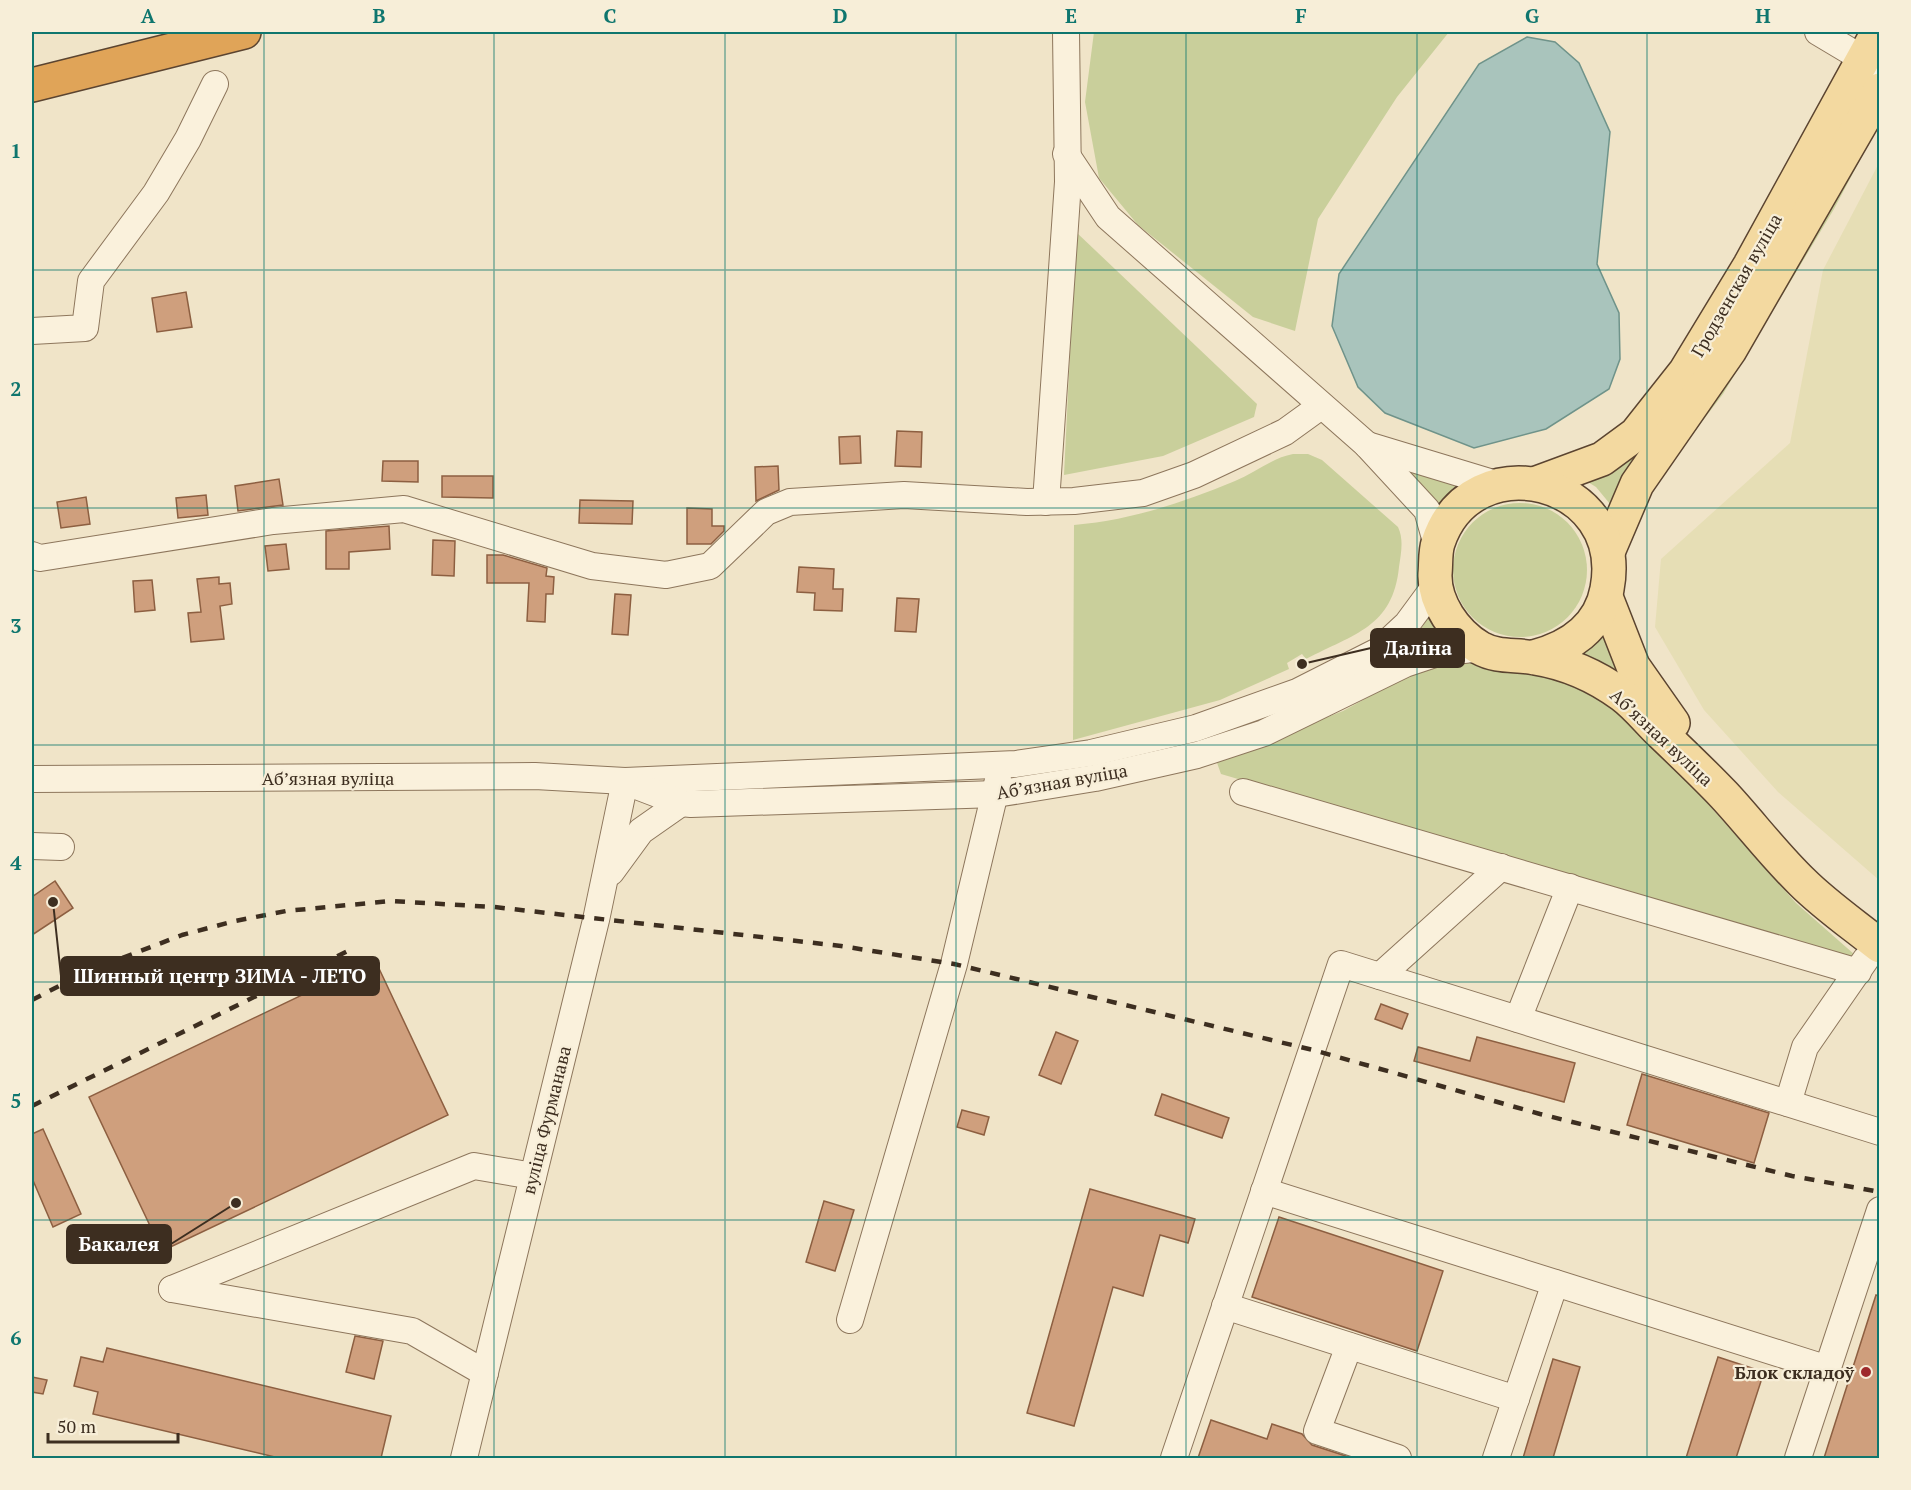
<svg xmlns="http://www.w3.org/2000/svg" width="1911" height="1490" viewBox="0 0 1911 1490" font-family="'PT Serif',serif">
<rect width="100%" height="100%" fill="#f0e4c8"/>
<path fill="#e6deb5" d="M 1879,163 L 1880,880 L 1879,880 L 1778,792 L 1704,710 L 1655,627 L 1661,559 L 1790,443 L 1823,270 Z"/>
<g fill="#c9cf9b">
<path d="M 1094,32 L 1449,32 L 1397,97 L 1318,219 L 1295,331 L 1253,317 L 1138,225 L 1099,178 L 1085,102 Z"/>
<path d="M 1879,124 L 1834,209 L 1723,394 L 1676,456 Z"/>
<path d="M 1076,232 L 1257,404 L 1254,417 L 1163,456 L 1064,475 Z"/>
<path d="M 1642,447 L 1615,510 L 1596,487 L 1583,479 Z"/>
<path d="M 1293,454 L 1308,454 L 1322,460 L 1398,527 C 1404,540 1401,553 1399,567 C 1393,627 1354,634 1306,659 L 1302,654 L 1287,663 L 1289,669 L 1220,700 L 1073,740 L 1074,525 C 1131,520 1182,503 1235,481 C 1254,473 1272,458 1293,454 Z"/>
<path d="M 1388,461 L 1421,475 L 1464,483 L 1446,498 L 1439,510 Z"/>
<circle cx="1520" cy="570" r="67"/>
<path d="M 1434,607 L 1456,640 L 1258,724 L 1194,745 L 1191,742 L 1408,641 L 1421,629 Z"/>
<path d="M 1608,631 L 1643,701 L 1577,655 Z"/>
<path d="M 1458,660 L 1561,674 L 1634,721 L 1796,903 L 1855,955 L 1850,958 L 1221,774 L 1216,760 L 1343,711 L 1416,671 Z"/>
</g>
<path fill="#a9c4bc" stroke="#6f938a" stroke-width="1.5" d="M 1527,37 L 1555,42 L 1579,63 L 1610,132 L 1597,264 L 1619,313 L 1620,359 L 1609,389 L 1546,429 L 1474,448 L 1385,413 L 1358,387 L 1332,326 L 1339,274 L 1479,64 Z"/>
<g fill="#cf9f7d" stroke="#8d5f41" stroke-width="1.5">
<path d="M 186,292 L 192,327 L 157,332 L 152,298 Z"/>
<path d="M 897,431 L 922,432 L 921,467 L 895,466 Z"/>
<path d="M 860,436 L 861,463 L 840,464 L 839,437 Z"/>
<path d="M 383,461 L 418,461 L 418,482 L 382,481 Z"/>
<path d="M 778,466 L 779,490 L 756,501 L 755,467 Z"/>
<path d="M 442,476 L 493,476 L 493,498 L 442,497 Z"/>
<path d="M 279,479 L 283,505 L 238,511 L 235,486 Z"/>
<path d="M 206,495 L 208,515 L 178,518 L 176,498 Z"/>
<path d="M 86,497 L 90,524 L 61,528 L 57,502 Z"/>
<path d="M 580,500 L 633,501 L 632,524 L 579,523 Z"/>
<path d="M 687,508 L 712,509 L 712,526 L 724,526 L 724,531 L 711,544 L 687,544 Z"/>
<path d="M 389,526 L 390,549 L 349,552 L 349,569 L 326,569 L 326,531 Z"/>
<path d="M 433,540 L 455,541 L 454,576 L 432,575 Z"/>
<path d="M 286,544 L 289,569 L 268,571 L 265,546 Z"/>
<path d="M 487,555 L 503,555 L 547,568 L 546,576 L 554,577 L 553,594 L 546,594 L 545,622 L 527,621 L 529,583 L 487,583 Z"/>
<path d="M 799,567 L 834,569 L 833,589 L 843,589 L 842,611 L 814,610 L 815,593 L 797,592 Z"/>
<path d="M 219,577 L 219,584 L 230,583 L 232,604 L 220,606 L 224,639 L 191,642 L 188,613 L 201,612 L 197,579 Z"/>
<path d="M 152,580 L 155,610 L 135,612 L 133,581 Z"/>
<path d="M 615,594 L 631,595 L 628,635 L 612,634 Z"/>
<path d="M 897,598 L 919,599 L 916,632 L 895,631 Z"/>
<path d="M 55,881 L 73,908 L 32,935 L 32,897 Z"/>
<path d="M 375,960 L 448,1115 L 162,1251 L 89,1097 Z"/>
<path d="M 1381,1004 L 1408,1014 L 1402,1029 L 1375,1019 Z"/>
<path d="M 1056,1032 L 1078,1041 L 1061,1084 L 1039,1075 Z"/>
<path d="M 1477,1037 L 1575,1063 L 1564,1102 L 1414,1061 L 1418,1047 L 1470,1061 Z"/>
<path d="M 1642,1074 L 1769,1113 L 1754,1163 L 1627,1125 Z"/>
<path d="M 1162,1094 L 1229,1118 L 1222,1138 L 1155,1115 Z"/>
<path d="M 962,1110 L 989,1117 L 984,1135 L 957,1127 Z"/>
<path d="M 43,1129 L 81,1214 L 53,1227 L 32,1178 L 32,1134 Z"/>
<path d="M 1090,1189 L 1195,1219 L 1188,1243 L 1160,1235 L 1143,1296 L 1113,1287 L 1074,1426 L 1027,1413 Z"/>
<path d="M 824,1201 L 854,1210 L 835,1271 L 806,1262 Z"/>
<path d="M 1279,1217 L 1443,1271 L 1417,1351 L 1252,1297 Z"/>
<path d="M 1876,1295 L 1880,1296 L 1880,1458 L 1824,1458 Z"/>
<path d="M 355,1336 L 383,1341 L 374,1379 L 346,1372 Z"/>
<path d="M 107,1348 L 391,1416 L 381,1458 L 279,1458 L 93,1414 L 98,1392 L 74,1386 L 81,1357 L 103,1362 Z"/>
<path d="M 1718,1357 L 1764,1372 L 1736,1458 L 1686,1458 Z"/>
<path d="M 1553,1359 L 1580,1367 L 1553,1458 L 1523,1458 Z"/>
<path d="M 32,1377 L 47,1380 L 43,1394 L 32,1392 Z"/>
<path d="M 1211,1420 L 1267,1439 L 1272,1424 L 1302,1434 L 1312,1445 L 1352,1458 L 1198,1458 Z"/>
</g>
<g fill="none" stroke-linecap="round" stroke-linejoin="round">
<defs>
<g id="minor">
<path d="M 1818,32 L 1880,69"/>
<path d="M 1066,154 L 1108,217 L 1366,444 L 1427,510 L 1437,545"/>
<path d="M 32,331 L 85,328 L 91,281 L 156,193 L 188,139 L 215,84"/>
<path d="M 1367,445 L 1499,485"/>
<path d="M 1046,502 L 1068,182 L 1066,32"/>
<path d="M 32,555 L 40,558 L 273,521 L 404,509 L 592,566 L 666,575 L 710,566 L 766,512 L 790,502 L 904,495 L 1027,502 L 1074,501 L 1143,493 L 1194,475 L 1285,432 L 1321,406"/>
<path d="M 32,779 L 535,776 L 625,781 L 1016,764 L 1091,753 L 1196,728 L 1297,692 L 1378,651 L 1407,624 L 1435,586"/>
<path d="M 634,785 L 681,803 L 691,804 L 996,794 L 1095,778 L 1197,755 L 1264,733 L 1405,664 L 1438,653 L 1481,648"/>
<path d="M 1243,792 L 1858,972"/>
<path d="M 32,846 L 61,847"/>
<path d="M 611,872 L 641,831 L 681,803"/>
<path d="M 1380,976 L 1501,867"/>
<path d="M 1518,1019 L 1570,887"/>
<path d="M 1788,1103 L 1805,1047 L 1866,959"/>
<path d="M 1264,1191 L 1828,1369"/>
<path d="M 172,1289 L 474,1166 L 533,1176"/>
<path d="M 172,1289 L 412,1331 L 485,1373"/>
<path d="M 1225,1306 L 1516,1399"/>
<path d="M 850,1320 L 954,964 L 998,780"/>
<path d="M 1349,1346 L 1317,1431 L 1398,1458"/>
<path d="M 464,1458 L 596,920 L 625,781"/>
<path d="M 1174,1458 L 1341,964 L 1880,1132"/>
<path d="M 1496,1458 L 1555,1283"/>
<path d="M 1798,1458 L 1880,1210"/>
</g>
<g id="major">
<path d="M 1537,483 L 1602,459 L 1636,434 L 1685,372 L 1750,265 L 1878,32"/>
<path d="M 1608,552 L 1637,484 L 1730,350 L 1880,90"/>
<path d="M 1606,597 L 1633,666 L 1673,723"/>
<path d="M 1534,657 C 1568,648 1600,628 1607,589 C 1628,478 1471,441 1438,543 C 1435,552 1436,564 1435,574 C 1434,603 1455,633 1480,648 C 1498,658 1516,654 1535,658 C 1566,663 1596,676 1622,695 C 1637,706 1649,722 1662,734 C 1683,754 1704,774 1724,795 C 1750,823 1774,855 1802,882 C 1825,905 1854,925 1880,946"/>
</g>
<path id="highway" d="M 32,85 L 244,32"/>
</defs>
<use href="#minor" stroke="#8d765c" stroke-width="28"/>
<use href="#major" stroke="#5b4430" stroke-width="36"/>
<use href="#highway" stroke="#5b4430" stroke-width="36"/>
<use href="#minor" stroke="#faf1dc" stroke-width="26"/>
<use href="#major" stroke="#f3d9a0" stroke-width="33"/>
<use href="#highway" stroke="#e0a458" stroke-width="33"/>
<g stroke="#3d2e20" stroke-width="4.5" stroke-dasharray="10 10" stroke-linecap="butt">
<path d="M 32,1000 L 86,972 L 182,935 L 235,921 L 286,911 L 391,901 L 494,907 L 841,946 L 954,964 L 1313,1050 L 1540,1114 L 1792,1176 L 1880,1192"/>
<path d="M 32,1106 L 350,950"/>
</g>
</g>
<path fill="none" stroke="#0f766e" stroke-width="1.5" stroke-opacity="0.55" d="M 264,32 L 264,1458M 494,32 L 494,1458M 725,32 L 725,1458M 956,32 L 956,1458M 1186,32 L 1186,1458M 1417,32 L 1417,1458M 1647,32 L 1647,1458M 32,270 L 1880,270M 32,508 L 1880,508M 32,745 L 1880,745M 32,982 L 1880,982M 32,1220 L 1880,1220"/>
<circle fill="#9e2a2b" stroke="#f7eed8" stroke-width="2" cx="1866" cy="1372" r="6"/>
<g text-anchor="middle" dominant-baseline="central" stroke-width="4.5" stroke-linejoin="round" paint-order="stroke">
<g font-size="18" fill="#3d2e20" stroke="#f7eed8">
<text transform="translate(1736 285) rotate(-60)">Гродзенская вуліца</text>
<text transform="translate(1662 737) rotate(43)">Абʼязная вуліца</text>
<text x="328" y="778">Абʼязная вуліца</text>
<text transform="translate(1062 781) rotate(-10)">Абʼязная вуліца</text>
<text transform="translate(546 1120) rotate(-76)">вуліца Фурманава</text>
</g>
<g font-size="18" font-weight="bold" fill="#3d2e20" stroke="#f7eed8" text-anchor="end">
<text x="1854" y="1372">Блок складоў</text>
</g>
</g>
<path fill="none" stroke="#3d2e20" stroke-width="2" d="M1302 664L1371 648M53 902L61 976M236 1203L171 1244"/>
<g fill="#3d2e20" stroke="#f7eed8" stroke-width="2">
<circle cx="1302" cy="664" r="6"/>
<circle cx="53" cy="902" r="6"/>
<circle cx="236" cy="1203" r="6"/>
</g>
<g fill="#3d2e20" stroke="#3d2e20" stroke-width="2">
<rect x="1371" y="629" width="93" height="38" rx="6"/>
<rect x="61" y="957" width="318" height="38" rx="6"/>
<rect x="67" y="1225" width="104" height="38" rx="6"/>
</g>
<g font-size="20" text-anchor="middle" font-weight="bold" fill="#fff">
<text x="1418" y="655">Даліна</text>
<text x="220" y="983">Шинный центр ЗИМА - ЛЕТО</text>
<text x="119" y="1251">Бакалея</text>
</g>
<rect width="1911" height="1490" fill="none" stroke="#f7eed8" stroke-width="66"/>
<path d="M48 1433v9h130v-9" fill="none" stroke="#3d2e20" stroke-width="3"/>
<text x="57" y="1433" font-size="18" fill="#3d2e20" stroke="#f7eed8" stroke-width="4.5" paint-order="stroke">50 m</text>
<rect x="33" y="33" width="1845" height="1424" fill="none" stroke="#0f766e" stroke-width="2"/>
<g font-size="20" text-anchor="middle" font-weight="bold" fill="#0f766e">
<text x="148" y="23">A</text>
<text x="379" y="23">B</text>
<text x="610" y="23">C</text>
<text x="840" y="23">D</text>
<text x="1071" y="23">E</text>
<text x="1301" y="23">F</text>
<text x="1532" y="23">G</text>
<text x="1763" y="23">H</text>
<text x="16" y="158">1</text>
<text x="16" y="396">2</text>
<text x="16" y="633">3</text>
<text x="16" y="870">4</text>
<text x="16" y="1108">5</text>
<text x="16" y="1345">6</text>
</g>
</svg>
